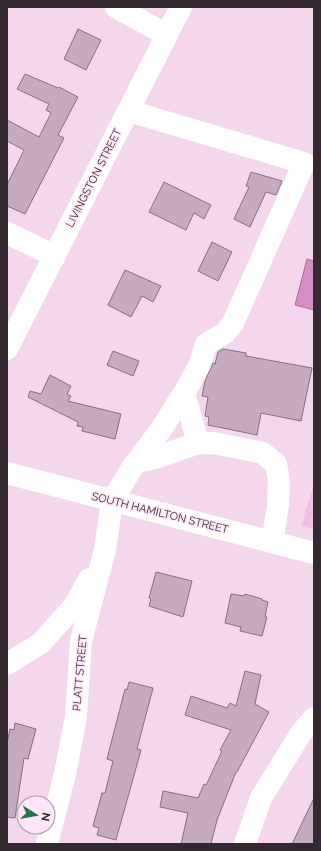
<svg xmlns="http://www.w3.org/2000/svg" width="321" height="851" viewBox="0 0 321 851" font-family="Raleway,sans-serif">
<rect width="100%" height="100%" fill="#f5d7ed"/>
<path fill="#f0c0e5" d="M 314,484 L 314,529 L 301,526 Z"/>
<path fill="#d58ec6" stroke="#a57099" d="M 307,259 L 314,261 L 314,310 L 295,305 Z"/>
<g fill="#c6aabf" stroke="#886e81">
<path d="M 78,29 L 101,40 L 86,70 L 64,59 Z"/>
<path d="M 25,74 L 58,88 L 59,87 L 78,97 L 58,135 L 64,138 L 25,214 L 7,206 L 7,185 L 24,150 L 7,141 L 7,120 L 39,137 L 51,113 L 46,110 L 49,104 L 17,89 Z"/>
<path d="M 251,172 L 282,181 L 276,195 L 266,192 L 250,227 L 234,219 L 249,187 L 246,186 Z"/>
<path d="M 164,182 L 211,205 L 204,219 L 194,213 L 186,230 L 149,212 Z"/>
<path d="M 212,242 L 232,252 L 218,281 L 198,271 Z"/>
<path d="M 125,270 L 161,286 L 153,302 L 142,296 L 131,317 L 108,305 Z"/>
<path d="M 223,349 L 246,353 L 246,356 L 312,368 L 301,421 L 261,413 L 257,435 L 208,425 L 209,417 L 205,416 L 208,397 L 202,396 L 205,381 L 213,363 L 215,364 L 218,352 Z"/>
<path d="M 113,351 L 139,361 L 133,376 L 107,365 Z"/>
<path d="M 50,375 L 71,386 L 67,394 L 71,396 L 68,401 L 121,414 L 115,439 L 82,431 L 83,427 L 77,426 L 78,422 L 28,397 L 30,391 L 41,394 Z"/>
<path d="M 156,572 L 192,581 L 183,617 L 149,606 L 151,599 L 149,598 Z"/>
<path d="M 231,594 L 244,596 L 245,594 L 259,598 L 262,599 L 262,600 L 268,602 L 265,617 L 267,617 L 262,636 L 240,631 L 241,627 L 225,623 Z"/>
<path d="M 245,671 L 261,675 L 255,704 L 269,712 L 237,772 L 236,772 L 217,820 L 211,844 L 181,844 L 188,813 L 160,807 L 163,791 L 198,798 L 204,784 L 206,785 L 209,779 L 222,751 L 220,750 L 231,730 L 185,715 L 191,696 L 227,708 L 230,703 L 236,706 Z"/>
<path d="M 129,682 L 153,688 L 137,749 L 141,750 L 116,840 L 97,835 L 99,828 L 93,826 L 102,793 L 105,793 L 113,761 L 107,759 L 125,689 L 127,690 Z"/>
<path d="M 15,723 L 36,729 L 28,759 L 24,758 L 15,818 L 7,817 L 7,743 L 10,729 L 14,730 Z"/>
<path d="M 314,798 L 314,844 L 292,844 Z"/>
</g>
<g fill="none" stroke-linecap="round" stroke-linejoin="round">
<g stroke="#fff" stroke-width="22">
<path d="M 116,7 L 167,35"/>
<path d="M 7,233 L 55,256"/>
<path d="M 7,349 L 181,7"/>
<path d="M 184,393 L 198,443"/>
<path d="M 137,462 L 158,457 L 198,443 L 214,443 L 263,453 L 276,464 L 279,480 L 278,506 L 272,542"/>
<path d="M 7,473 L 314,553"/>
<path d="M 7,664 L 41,643 L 75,605 L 89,579"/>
<path d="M 47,844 L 65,774 L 76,717 L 81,641 L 105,550 L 112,501 L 132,468 L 160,431 L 186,390 L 200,364 L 206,344 L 225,333 L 233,323 L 304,163 L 129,111"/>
<path d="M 245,844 L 261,798 L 301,733 L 314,718"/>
</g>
</g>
<g text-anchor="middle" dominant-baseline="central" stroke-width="3" stroke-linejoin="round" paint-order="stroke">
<g font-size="11" fill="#342931" stroke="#fee6f8">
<text transform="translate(94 178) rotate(-63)">LIVINGSTON STREET</text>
<text transform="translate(160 513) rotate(14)">SOUTH HAMILTON STREET</text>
<text transform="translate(80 673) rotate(-85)">PLATT STREET</text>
</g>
</g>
<rect width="321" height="851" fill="none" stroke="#342931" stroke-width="16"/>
<g transform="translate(36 815) rotate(101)"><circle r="19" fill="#fee6f8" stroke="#ad9aa8"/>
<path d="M0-3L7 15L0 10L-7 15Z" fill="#217547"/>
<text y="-6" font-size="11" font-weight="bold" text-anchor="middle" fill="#342931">N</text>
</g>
</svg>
